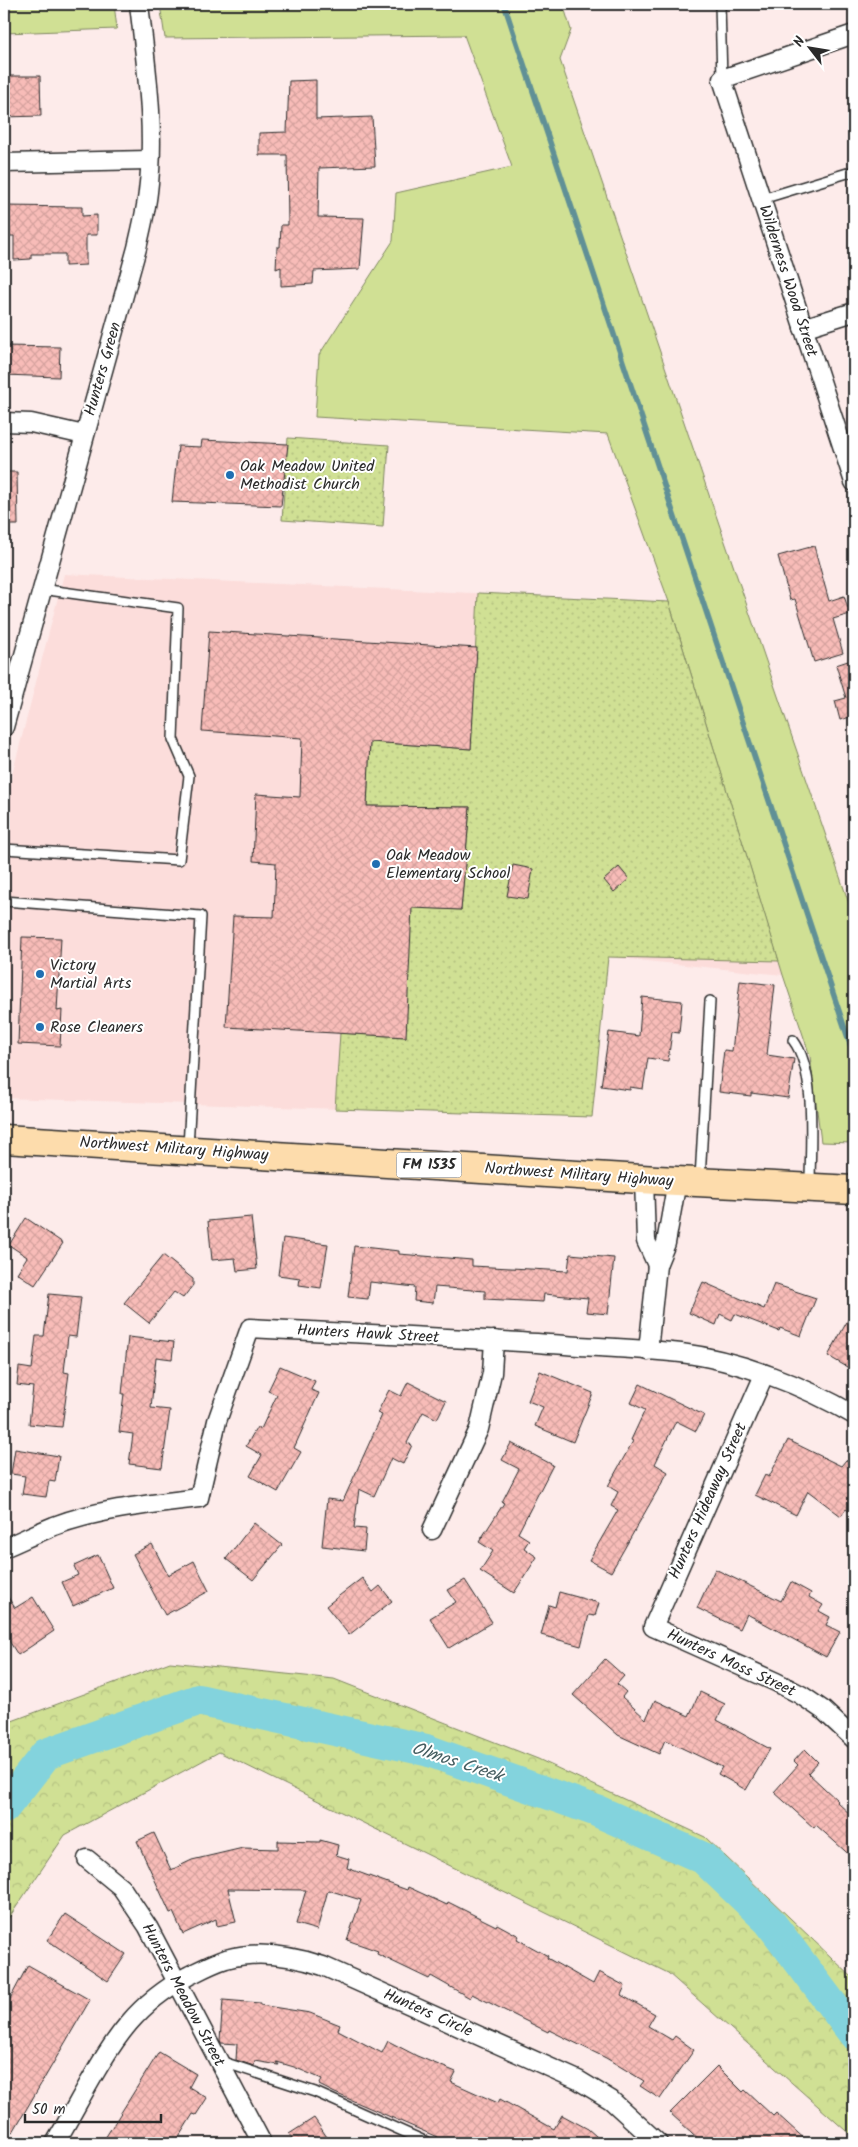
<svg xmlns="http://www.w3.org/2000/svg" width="858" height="2147" viewBox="0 0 858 2147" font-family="Kalam,sans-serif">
<defs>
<pattern id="forest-crowns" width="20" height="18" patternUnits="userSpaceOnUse" patternTransform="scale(1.25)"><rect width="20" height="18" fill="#d0e094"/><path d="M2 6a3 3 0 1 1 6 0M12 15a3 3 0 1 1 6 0" fill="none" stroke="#b3c080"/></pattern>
<pattern id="park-dots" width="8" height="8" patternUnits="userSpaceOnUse" patternTransform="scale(1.25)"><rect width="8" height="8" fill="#d0e094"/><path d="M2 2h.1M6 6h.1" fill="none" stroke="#b3c080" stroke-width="1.8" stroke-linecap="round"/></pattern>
<pattern id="building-cross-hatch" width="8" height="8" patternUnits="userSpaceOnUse" patternTransform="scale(1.25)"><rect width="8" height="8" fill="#f8bcb8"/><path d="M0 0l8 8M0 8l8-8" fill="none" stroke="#d5a29e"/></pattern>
</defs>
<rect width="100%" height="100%" fill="#fdebea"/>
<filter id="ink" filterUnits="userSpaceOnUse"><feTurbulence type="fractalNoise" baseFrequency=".02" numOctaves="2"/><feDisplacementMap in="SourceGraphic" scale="10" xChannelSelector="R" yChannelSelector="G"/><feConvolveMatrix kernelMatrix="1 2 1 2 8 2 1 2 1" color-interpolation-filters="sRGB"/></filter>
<g filter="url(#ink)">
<path fill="#fcdddb" d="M 64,574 L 669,602 L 783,975 L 608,957 L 592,1117 L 4,1098 L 4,806 Z"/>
<g fill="#d0e094" stroke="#7e8660">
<path d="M 4,4 L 114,4 L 117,29 L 4,33 Z"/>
<path d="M 160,4 L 563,4 L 571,30 L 560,60 L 854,918 L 854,1143 L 821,1142 L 810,1056 L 783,975 L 669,602 L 608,434 L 315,417 L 319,355 L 393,241 L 396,193 L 512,167 L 464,35 L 165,38 Z"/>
</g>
<path fill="url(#forest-crowns)" stroke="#7e8660" d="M 170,1662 L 334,1679 L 538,1759 L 705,1837 L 854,1979 L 854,2138 L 668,1973 L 219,1752 L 65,1835 L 4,1925 L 4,1724 Z"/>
<g fill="url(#park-dots)" stroke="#7e8660">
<path d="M 288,438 L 389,445 L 383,527 L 282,520 Z"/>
<path d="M 478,593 L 669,602 L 779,961 L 608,957 L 592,1117 L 335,1109 L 340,1033 L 406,1037 L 367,905 L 461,910 L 470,807 L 367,806 L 370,742 L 471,749 Z"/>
</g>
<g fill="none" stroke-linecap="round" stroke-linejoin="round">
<path stroke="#609096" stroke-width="5.5" d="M 504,4 L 854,1056"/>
<path stroke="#83d3dd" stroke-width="32" d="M 4,1808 L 46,1754 L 198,1700 L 426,1750 L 597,1811 L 703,1858 L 769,1921 L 854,2034"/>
</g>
<g fill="url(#building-cross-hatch)" stroke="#2b2b2b">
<path d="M 4,76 L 40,76 L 41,116 L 4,117 Z"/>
<path d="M 316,80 L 316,119 L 372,117 L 375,166 L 319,168 L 318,217 L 364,218 L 360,269 L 314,271 L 313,284 L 281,286 L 281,267 L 276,269 L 277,247 L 280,247 L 281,225 L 288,225 L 287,155 L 259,155 L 259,133 L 287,132 L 289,81 Z"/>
<path d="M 4,206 L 82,207 L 82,216 L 97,215 L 97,235 L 86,235 L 86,265 L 65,266 L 65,254 L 31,254 L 31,259 L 14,260 L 14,236 L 4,236 Z"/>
<path d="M 4,346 L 60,347 L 59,377 L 4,375 Z"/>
<path d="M 202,440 L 288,444 L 281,506 L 172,502 L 178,446 L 201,447 Z"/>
<path d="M 4,472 L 17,472 L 18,525 L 4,525 Z"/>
<path d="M 814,546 L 829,601 L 844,596 L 850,614 L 833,619 L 843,653 L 814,662 L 795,599 L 790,600 L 778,556 Z"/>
<path d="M 209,631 L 477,648 L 471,749 L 370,742 L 367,806 L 470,807 L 461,910 L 412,908 L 406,1037 L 226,1027 L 233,916 L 274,917 L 276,863 L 253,861 L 256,794 L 300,797 L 302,738 L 202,731 Z"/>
<path d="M 854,659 L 854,716 L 840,720 L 835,701 L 846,698 L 836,665 Z"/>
<path d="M 513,865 L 533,869 L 528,899 L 507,896 Z"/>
<path d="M 619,867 L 629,879 L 614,892 L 604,880 Z"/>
<path d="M 22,937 L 61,938 L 57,1011 L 62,1010 L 60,1046 L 18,1044 Z"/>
<path d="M 740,981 L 775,985 L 767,1055 L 794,1059 L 788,1098 L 751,1093 L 751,1096 L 719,1092 L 724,1050 L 732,1051 Z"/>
<path d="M 642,997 L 682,1001 L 679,1033 L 672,1032 L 668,1061 L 648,1058 L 643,1089 L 630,1087 L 630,1090 L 601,1086 L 609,1032 L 639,1036 Z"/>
<path d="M 251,1217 L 257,1269 L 237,1271 L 235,1258 L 212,1260 L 208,1221 Z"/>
<path d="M 26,1218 L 63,1243 L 35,1285 L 17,1273 L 27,1257 L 9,1245 Z"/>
<path d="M 283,1238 L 328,1244 L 321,1288 L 299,1285 L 300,1278 L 278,1275 Z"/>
<path d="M 354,1246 L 399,1251 L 399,1254 L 472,1260 L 472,1266 L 568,1271 L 570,1254 L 614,1258 L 608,1314 L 586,1312 L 588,1298 L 544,1294 L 543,1302 L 485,1299 L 485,1291 L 435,1287 L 433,1303 L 414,1301 L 415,1287 L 370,1282 L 368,1299 L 348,1297 Z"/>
<path d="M 163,1255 L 193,1279 L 193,1285 L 183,1298 L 174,1292 L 149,1323 L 124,1303 Z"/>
<path d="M 703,1282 L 764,1309 L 774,1284 L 816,1298 L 801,1336 L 780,1328 L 779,1331 L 735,1314 L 732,1320 L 720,1314 L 716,1325 L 689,1313 Z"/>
<path d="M 49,1294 L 81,1297 L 76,1337 L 68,1336 L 64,1372 L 69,1373 L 62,1427 L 29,1424 L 33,1387 L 17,1385 L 19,1367 L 32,1369 L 36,1336 L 44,1336 Z"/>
<path d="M 854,1309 L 854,1371 L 828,1356 Z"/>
<path d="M 128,1337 L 174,1342 L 172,1359 L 156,1357 L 151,1408 L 170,1410 L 162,1468 L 129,1464 L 133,1434 L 119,1432 L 124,1394 L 122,1394 Z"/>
<path d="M 280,1366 L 315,1381 L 311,1390 L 319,1393 L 294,1448 L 301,1452 L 278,1492 L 250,1476 L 262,1455 L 246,1446 L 257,1427 L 261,1429 L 277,1395 L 268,1391 Z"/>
<path d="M 540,1371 L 593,1393 L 573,1442 L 535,1426 L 543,1407 L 528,1401 Z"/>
<path d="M 408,1382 L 446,1401 L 437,1419 L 423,1412 L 407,1443 L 412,1445 L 403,1464 L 391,1458 L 374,1496 L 359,1489 L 354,1528 L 366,1529 L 364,1551 L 322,1546 L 327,1499 L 343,1501 L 382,1415 L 377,1413 L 389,1390 L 401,1396 Z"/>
<path d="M 640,1384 L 704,1415 L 696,1431 L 676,1421 L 655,1464 L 668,1472 L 611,1572 L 589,1560 L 618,1510 L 611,1506 L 618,1492 L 608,1486 L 633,1441 L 631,1440 L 645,1410 L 631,1403 Z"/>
<path d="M 788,1440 L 841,1466 L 846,1460 L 854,1466 L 854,1515 L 846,1509 L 841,1516 L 808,1491 L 796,1515 L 755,1495 L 765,1475 L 769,1477 Z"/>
<path d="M 511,1443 L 553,1465 L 518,1533 L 529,1540 L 524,1548 L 537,1557 L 514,1593 L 480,1571 L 493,1551 L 479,1542 L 504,1503 L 502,1502 L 519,1469 L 502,1460 Z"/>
<path d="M 15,1449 L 59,1456 L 55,1482 L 49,1481 L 46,1497 L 22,1494 L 25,1476 L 11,1474 Z"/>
<path d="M 254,1523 L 282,1545 L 253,1580 L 226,1559 Z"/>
<path d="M 152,1544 L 168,1575 L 194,1561 L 209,1591 L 165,1615 L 133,1554 Z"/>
<path d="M 98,1555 L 113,1588 L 73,1606 L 62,1582 L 78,1575 L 74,1566 Z"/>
<path d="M 715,1569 L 781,1601 L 791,1582 L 811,1593 L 809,1597 L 823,1605 L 819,1611 L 830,1617 L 826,1625 L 840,1632 L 826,1657 L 747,1614 L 740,1629 L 697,1608 Z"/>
<path d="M 362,1578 L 373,1592 L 380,1586 L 392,1601 L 349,1635 L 326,1606 Z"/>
<path d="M 465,1580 L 492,1622 L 449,1648 L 430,1618 L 456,1602 L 448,1590 Z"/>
<path d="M 4,1591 L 15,1608 L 33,1597 L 54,1631 L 18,1655 L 4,1633 Z"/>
<path d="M 559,1592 L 599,1603 L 595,1616 L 589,1615 L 581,1646 L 541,1635 L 549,1605 L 555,1607 Z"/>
<path d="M 605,1659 L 624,1676 L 617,1684 L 626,1692 L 622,1697 L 646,1719 L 655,1700 L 689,1716 L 700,1692 L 725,1704 L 717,1720 L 770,1749 L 746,1790 L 718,1774 L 722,1767 L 665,1740 L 659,1754 L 618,1735 L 573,1695 Z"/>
<path d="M 805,1749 L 818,1762 L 808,1773 L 838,1801 L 837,1802 L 854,1818 L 854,1859 L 816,1825 L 814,1828 L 774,1792 L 798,1765 L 794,1761 Z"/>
<path d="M 154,1833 L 171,1870 L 192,1860 L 243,1848 L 278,1849 L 278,1841 L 320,1842 L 320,1840 L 338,1845 L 336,1855 L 349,1859 L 347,1868 L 407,1890 L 408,1887 L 447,1905 L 448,1902 L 496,1926 L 497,1924 L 519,1936 L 517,1939 L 548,1956 L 547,1958 L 593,1984 L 599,1972 L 625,1986 L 621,1995 L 655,2014 L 648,2026 L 672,2040 L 675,2036 L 694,2050 L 660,2099 L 640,2086 L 644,2081 L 606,2058 L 549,2030 L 548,2032 L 472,1994 L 470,1998 L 431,1976 L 429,1979 L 377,1954 L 378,1951 L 347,1940 L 361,1900 L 328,1890 L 317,1930 L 296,1924 L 306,1890 L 228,1889 L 236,1922 L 217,1926 L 216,1919 L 183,1934 L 173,1912 L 170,1913 L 137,1841 Z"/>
<path d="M 65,1914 L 126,1954 L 108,1981 L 47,1940 Z"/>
<path d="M 28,1965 L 90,2000 L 13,2132 L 4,2126 L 4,2010 Z"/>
<path d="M 223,2000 L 260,2003 L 260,2005 L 310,2013 L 340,2025 L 338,2030 L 382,2053 L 388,2041 L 417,2056 L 456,2072 L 451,2082 L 498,2103 L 500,2099 L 554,2129 L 562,2115 L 588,2129 L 604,2143 L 446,2143 L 436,2139 L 437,2137 L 335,2093 L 319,2085 L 322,2079 L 294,2067 L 277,2062 L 279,2065 L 255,2061 L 254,2066 L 236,2060 L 237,2044 L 221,2043 L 220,2040 Z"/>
<path d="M 159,2052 L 196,2074 L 189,2087 L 207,2098 L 196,2115 L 193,2114 L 175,2143 L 102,2143 Z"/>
<path d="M 717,2066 L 743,2092 L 745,2090 L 773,2116 L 776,2113 L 809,2143 L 703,2143 L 670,2113 Z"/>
<path d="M 314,2118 L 331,2143 L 295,2143 L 289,2134 Z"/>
</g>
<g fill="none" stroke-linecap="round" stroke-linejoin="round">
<defs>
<g id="service">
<path d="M 720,4 L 722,79"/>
<path d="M 762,199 L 854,171"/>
<path d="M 4,849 L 179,860 L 189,776 L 173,739 L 178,608 L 41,589"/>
<path d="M 4,901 L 201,916 L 188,1147"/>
<path d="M 793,1040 C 817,1071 810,1146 810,1184"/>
<path d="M 700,1179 L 710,1001"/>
<path d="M 220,2061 L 315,2092 L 429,2143"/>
</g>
<g id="minor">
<path d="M 854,34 L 722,79 L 854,482"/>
<path d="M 4,163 L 149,160"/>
<path d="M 803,328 L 854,312"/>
<path d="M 4,422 L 31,423 L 84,435"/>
<path d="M 4,727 L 137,248 C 141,230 146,211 148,192 C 156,129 146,66 139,4"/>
<path d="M 644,1179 L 646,1241 L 657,1265"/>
<path d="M 648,1351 L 657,1265 L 666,1243 L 677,1181"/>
<path d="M 764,1375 L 653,1627 L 776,1682 L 801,1695 L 823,1710 L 854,1739"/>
<path d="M 432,1530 L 479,1429 L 492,1373 L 494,1340"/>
<path d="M 4,1548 C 20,1541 37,1533 54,1526 C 99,1509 151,1504 199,1498 L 217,1421 L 250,1328 C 346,1333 442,1337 537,1343 C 585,1347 633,1348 681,1353 C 738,1360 805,1386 854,1415"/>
<path d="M 87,1859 L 121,1887 L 148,1927 L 262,2143"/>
<path d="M 55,2143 C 78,2105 101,2056 129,2023 C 145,2004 166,1988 188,1976 C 200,1970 213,1963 226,1959 C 258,1950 293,1956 323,1966 L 578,2080 L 611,2100 L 658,2143"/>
</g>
<path id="primary" d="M 4,1139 L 657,1180 L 854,1190"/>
</defs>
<use href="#service" stroke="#2b2b2b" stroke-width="12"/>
<use href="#minor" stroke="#2b2b2b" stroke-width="21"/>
<use href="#primary" stroke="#2b2b2b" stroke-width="31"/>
<use href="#service" stroke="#fff" stroke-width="9"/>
<use href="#minor" stroke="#fff" stroke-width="18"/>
<use href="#primary" stroke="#fddcac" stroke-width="28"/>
</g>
</g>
<g fill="#1f6fb2" stroke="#fff" stroke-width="2">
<circle cx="230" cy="475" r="5"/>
<circle cx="376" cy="864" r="5"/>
<circle cx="40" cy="974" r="5"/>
<circle cx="40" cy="1027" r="5"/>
</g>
<g text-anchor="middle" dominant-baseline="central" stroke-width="4" stroke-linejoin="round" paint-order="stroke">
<rect fill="#fff" stroke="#6b6b6b" stroke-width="1" x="396.5" y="1152.5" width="65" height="25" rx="4"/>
<g font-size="15" font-weight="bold" fill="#2b2b2b">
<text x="429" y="1165">FM 1535</text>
</g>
<g font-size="16" fill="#2b2b2b" stroke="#fff">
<text transform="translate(788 281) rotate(72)">Wilderness Wood Street</text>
<text transform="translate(103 369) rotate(-74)">Hunters Green</text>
<text transform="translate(174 1149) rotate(4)">Northwest Military Highway</text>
<text transform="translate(579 1175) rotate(4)">Northwest Military Highway</text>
<text transform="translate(368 1334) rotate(3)">Hunters Hawk Street</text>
<text transform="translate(708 1501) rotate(-66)">Hunters Hideaway Street</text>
<text transform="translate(731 1663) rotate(25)">Hunters Moss Street</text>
<text transform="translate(183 1995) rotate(62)">Hunters Meadow Street</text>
<text transform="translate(428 2013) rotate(24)">Hunters Circle</text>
</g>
<g font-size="16" fill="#2b2b2b" stroke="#fff" text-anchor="start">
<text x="240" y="466">Oak Meadow United<tspan x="240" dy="18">Methodist Church</tspan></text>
<text x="386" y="855">Oak Meadow<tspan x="386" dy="18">Elementary School</tspan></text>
<text x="50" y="965">Victory<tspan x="50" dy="18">Martial Arts</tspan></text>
<text x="50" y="1027">Rose Cleaners</text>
</g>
<g font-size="18" font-style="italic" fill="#455d60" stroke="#fff">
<text transform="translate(457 1763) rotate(18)">Olmos Creek</text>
</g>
</g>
<rect width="858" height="2147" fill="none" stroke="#fff" stroke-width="20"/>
<rect x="10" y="10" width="838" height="2127" fill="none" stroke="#2b2b2b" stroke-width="2" filter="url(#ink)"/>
<g transform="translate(810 48) rotate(301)" stroke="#ffffff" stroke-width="4" paint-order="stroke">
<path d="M0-4L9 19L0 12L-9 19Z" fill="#2b2b2b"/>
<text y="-8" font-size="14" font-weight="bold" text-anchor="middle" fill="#2b2b2b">N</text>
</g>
<path d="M25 2114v8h136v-8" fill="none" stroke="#2b2b2b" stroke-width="2.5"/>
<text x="32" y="2114" font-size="15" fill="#2b2b2b" stroke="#ffffff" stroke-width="4" paint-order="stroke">50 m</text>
</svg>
